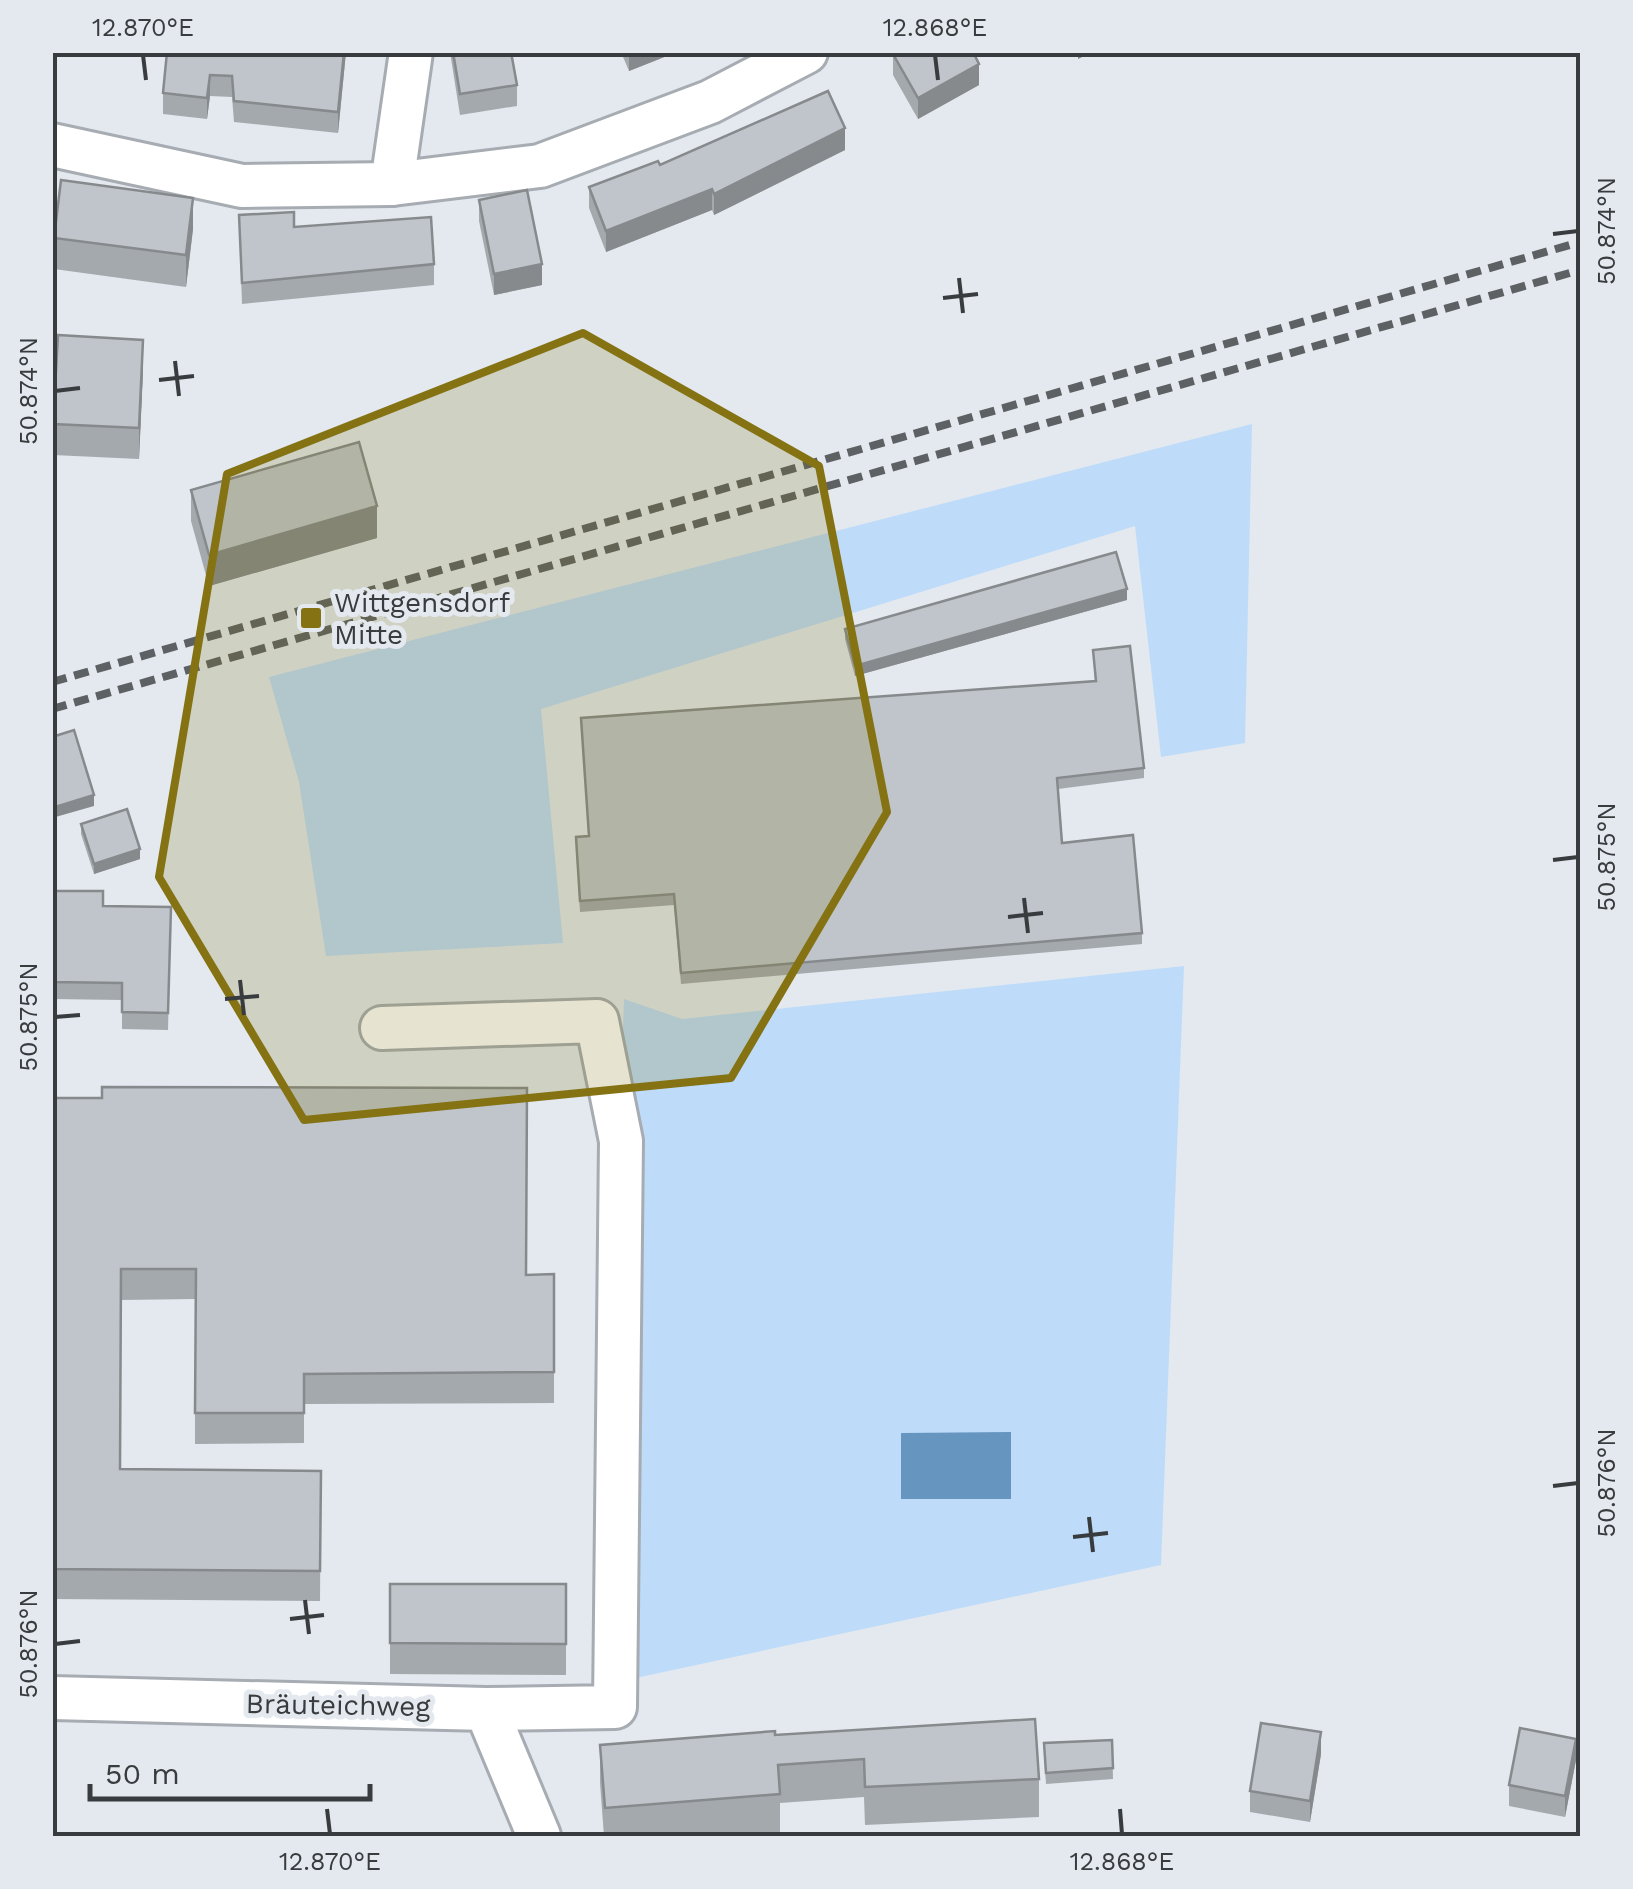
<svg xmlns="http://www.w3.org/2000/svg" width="1633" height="1889" viewBox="0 0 1633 1889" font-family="'Work Sans',sans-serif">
<rect width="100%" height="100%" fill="#e3e9ef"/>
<g fill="#bedcf9">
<path d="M 1252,424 L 1245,743 L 1161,757 L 1135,526 L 541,709 L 563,943 L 326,956 L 299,782 L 269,677 Z"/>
<path d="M 1184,966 L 1161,1565 L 603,1685 L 624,999 L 682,1019 Z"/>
</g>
<path fill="#6695bf" d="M 1011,1432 L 1011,1499 L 901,1499 L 901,1433 Z"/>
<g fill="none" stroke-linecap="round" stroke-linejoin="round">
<defs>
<g id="minor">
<path d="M 52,145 L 242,186 L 392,184 L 540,166 L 710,102 L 806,52"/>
<path d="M 392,184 L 411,52"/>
<path d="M 382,1028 L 597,1021 L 621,1141 L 615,1707 L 486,1709"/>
<path d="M 52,1698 L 486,1709 L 539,1836"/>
</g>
</defs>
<use href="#minor" stroke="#a6acb2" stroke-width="48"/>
<use href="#minor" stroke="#fff" stroke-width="42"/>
<g stroke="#5d6164" stroke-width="8" stroke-dasharray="15 8" stroke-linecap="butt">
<path d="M 52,682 L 1580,242"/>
<path d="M 52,709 L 1580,270"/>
</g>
</g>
<g fill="#a4a9ae">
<path d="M 167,52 L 346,52 L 338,133 L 234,122 L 232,97 L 210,96 L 207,119 L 163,114 L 163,93 Z"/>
<path d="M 450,52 L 511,52 L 517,85 L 517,106 L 460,115 Z"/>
<path d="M 621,52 L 677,52 L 629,71 Z"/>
<path d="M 893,54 L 979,85 L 918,119 L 893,75 Z"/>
<path d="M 845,150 L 714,215 L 712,210 L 606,252 L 589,208 L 589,187 L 660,165 Z"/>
<path d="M 479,200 L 542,285 L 494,295 L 479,221 Z"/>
<path d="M 239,215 L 294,227 L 434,264 L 434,285 L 242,304 Z"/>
<path d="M 193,229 L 186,287 L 54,269 L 54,238 Z"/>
<path d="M 143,371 L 139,459 L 53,455 L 53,424 Z"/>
<path d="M 191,490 L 377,538 L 209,586 L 191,521 Z"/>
<path d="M 1127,600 L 855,676 L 845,639 L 845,629 Z"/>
<path d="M 1093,650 L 1144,768 L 1144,778 L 1058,789 L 1062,843 L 1142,933 L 1142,944 L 681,984 L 674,905 L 580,912 L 576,848 L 589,836 L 1095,682 Z"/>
<path d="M 81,824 L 140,859 L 94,874 L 81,834 Z"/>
<path d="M 52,891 L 103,906 L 171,907 L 168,1030 L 122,1029 L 122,1000 L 52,999 Z"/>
<path d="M 52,1098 L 526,1275 L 554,1274 L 554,1403 L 304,1404 L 304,1443 L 195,1444 L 195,1299 L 121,1300 L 120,1469 L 321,1471 L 320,1601 L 52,1599 Z"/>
<path d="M 390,1584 L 566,1584 L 566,1675 L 390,1674 Z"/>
<path d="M 775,1735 L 1039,1779 L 1039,1817 L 865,1825 L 864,1797 L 780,1803 L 780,1832 L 719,1836 L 604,1836 L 600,1783 L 600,1745 Z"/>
<path d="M 1112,1740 L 1113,1779 L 1046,1784 L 1044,1754 Z"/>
<path d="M 1321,1754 L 1310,1822 L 1250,1812 L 1250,1791 Z"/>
<path d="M 1576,1760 L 1565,1817 L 1509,1806 L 1509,1785 Z"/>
</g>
<g fill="#868a8d">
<path d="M 344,52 L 346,52 L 338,133 L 338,112 Z"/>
<path d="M 629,52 L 677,52 L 629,71 Z"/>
<path d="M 1078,52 L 1093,52 L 1078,59 Z"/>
<path d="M 979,64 L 979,85 L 918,119 L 918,98 Z"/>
<path d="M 210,75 L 210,96 L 207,119 L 207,98 Z"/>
<path d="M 845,128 L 845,150 L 714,215 L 714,194 Z"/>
<path d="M 712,189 L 712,210 L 606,252 L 606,231 Z"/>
<path d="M 193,198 L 193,229 L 186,287 L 186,255 Z"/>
<path d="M 542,264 L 542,285 L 494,295 L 494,274 Z"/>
<path d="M 143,340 L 143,371 L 139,459 L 139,428 Z"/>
<path d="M 377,506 L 377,538 L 209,586 L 209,555 Z"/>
<path d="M 1127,589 L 1127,600 L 855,676 L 855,666 Z"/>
<path d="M 94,795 L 94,806 L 52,818 L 52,808 Z"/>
<path d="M 140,849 L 140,859 L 94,874 L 94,864 Z"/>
<path d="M 1321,1732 L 1321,1754 L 1310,1822 L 1310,1801 Z"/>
<path d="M 1576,1739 L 1576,1760 L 1565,1817 L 1565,1796 Z"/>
</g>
<g fill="#bfc5ca" stroke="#868a8d" stroke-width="2.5">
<path d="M 167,52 L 344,52 L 338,112 L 234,101 L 232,76 L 210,75 L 207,98 L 163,93 Z"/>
<path d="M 453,52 L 511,52 L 517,85 L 460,94 Z"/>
<path d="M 896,52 L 973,52 L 979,64 L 918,98 L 893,54 Z"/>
<path d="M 828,91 L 845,128 L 714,194 L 712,189 L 606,231 L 589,187 L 658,161 L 660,165 Z"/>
<path d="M 61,180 L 193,198 L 186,255 L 54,238 Z"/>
<path d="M 527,190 L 542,264 L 494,274 L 479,200 Z"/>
<path d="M 294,212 L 294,227 L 431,217 L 434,264 L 242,283 L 239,215 Z"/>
<path d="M 58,335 L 143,340 L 139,428 L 53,424 Z"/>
<path d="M 359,442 L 377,506 L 209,555 L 191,490 Z"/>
<path d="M 1116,552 L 1127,589 L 855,666 L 845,629 Z"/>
<path d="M 1130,646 L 1144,768 L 1057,778 L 1062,843 L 1133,835 L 1142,933 L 681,973 L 674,894 L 580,901 L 576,837 L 589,836 L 581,718 L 1096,681 L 1093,650 Z"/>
<path d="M 74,730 L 94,795 L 52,808 L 52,737 Z"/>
<path d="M 127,809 L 140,849 L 94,864 L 81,824 Z"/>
<path d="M 52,891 L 103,891 L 103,906 L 171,907 L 168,1013 L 122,1012 L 122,983 L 52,982 Z"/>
<path d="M 102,1087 L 527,1088 L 526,1275 L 554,1274 L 554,1372 L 304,1374 L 304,1413 L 195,1413 L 196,1269 L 121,1269 L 120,1469 L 321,1471 L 320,1571 L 52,1569 L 52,1098 L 102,1098 Z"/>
<path d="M 390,1584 L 566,1584 L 566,1644 L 390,1643 Z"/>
<path d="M 1035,1719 L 1039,1779 L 865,1787 L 864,1759 L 778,1765 L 780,1794 L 605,1808 L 600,1745 L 775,1731 L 775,1735 Z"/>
<path d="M 1261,1723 L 1321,1732 L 1310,1801 L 1250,1791 Z"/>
<path d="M 1520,1728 L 1576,1739 L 1565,1796 L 1509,1785 Z"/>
<path d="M 1112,1740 L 1113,1768 L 1046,1773 L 1044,1743 Z"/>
</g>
<path fill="#847213" fill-opacity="0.2" stroke="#847213" stroke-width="8" stroke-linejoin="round" d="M 583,333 L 819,466 L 887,812 L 731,1078 L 304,1120 L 159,877 L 227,474 Z"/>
<path fill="none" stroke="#393c3e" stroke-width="4" d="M 143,55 L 146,80M 935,55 L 938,80M 1553,234 L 1578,231M 959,278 L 963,313M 943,298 L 978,294M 175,361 L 179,396M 159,380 L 194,376M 55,391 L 80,388M 1553,860 L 1578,857M 1024,898 L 1028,933M 1008,917 L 1043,913M 240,980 L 244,1015M 225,999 L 259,996M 55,1017 L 80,1015M 1553,1486 L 1578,1483M 1089,1517 L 1093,1552M 1073,1537 L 1108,1533M 305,1600 L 309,1634M 290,1619 L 324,1615M 55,1644 L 80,1641M 327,1809 L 330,1834M 1120,1809 L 1122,1834"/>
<rect fill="#847213" stroke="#e3e9ef" stroke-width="4" x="299" y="606" width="24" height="24" rx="5"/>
<g text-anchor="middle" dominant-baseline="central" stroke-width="10" stroke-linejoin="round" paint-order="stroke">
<g font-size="28" fill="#393c3e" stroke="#e3e9ef" text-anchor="start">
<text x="334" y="602">Wittgensdorf<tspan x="334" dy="32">Mitte</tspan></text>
</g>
<g font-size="28" fill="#393c3e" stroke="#e3e9ef">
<text transform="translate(338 1705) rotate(1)">Bräuteichweg</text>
</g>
</g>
<rect width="1633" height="1889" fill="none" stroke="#e3e9ef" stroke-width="110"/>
<path d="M90 1784v15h280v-15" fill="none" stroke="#393c3e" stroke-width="5"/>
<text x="105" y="1784" font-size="30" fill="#393c3e" stroke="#e3e9ef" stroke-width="8" paint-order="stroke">50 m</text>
<rect x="55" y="55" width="1523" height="1779" fill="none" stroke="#393c3e" stroke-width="4"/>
<g font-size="25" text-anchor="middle" fill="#393c3e">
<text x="143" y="36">12.870°E</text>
<text x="935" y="36">12.868°E</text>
<text transform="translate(1606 231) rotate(-90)" y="9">50.874°N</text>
<text transform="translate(28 391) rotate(-90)" y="9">50.874°N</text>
<text transform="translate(1606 857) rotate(-90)" y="9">50.875°N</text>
<text transform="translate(28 1017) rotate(-90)" y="9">50.875°N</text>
<text transform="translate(1606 1483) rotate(-90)" y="9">50.876°N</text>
<text transform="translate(28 1644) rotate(-90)" y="9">50.876°N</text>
<text x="330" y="1870">12.870°E</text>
<text x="1122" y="1870">12.868°E</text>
</g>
</svg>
